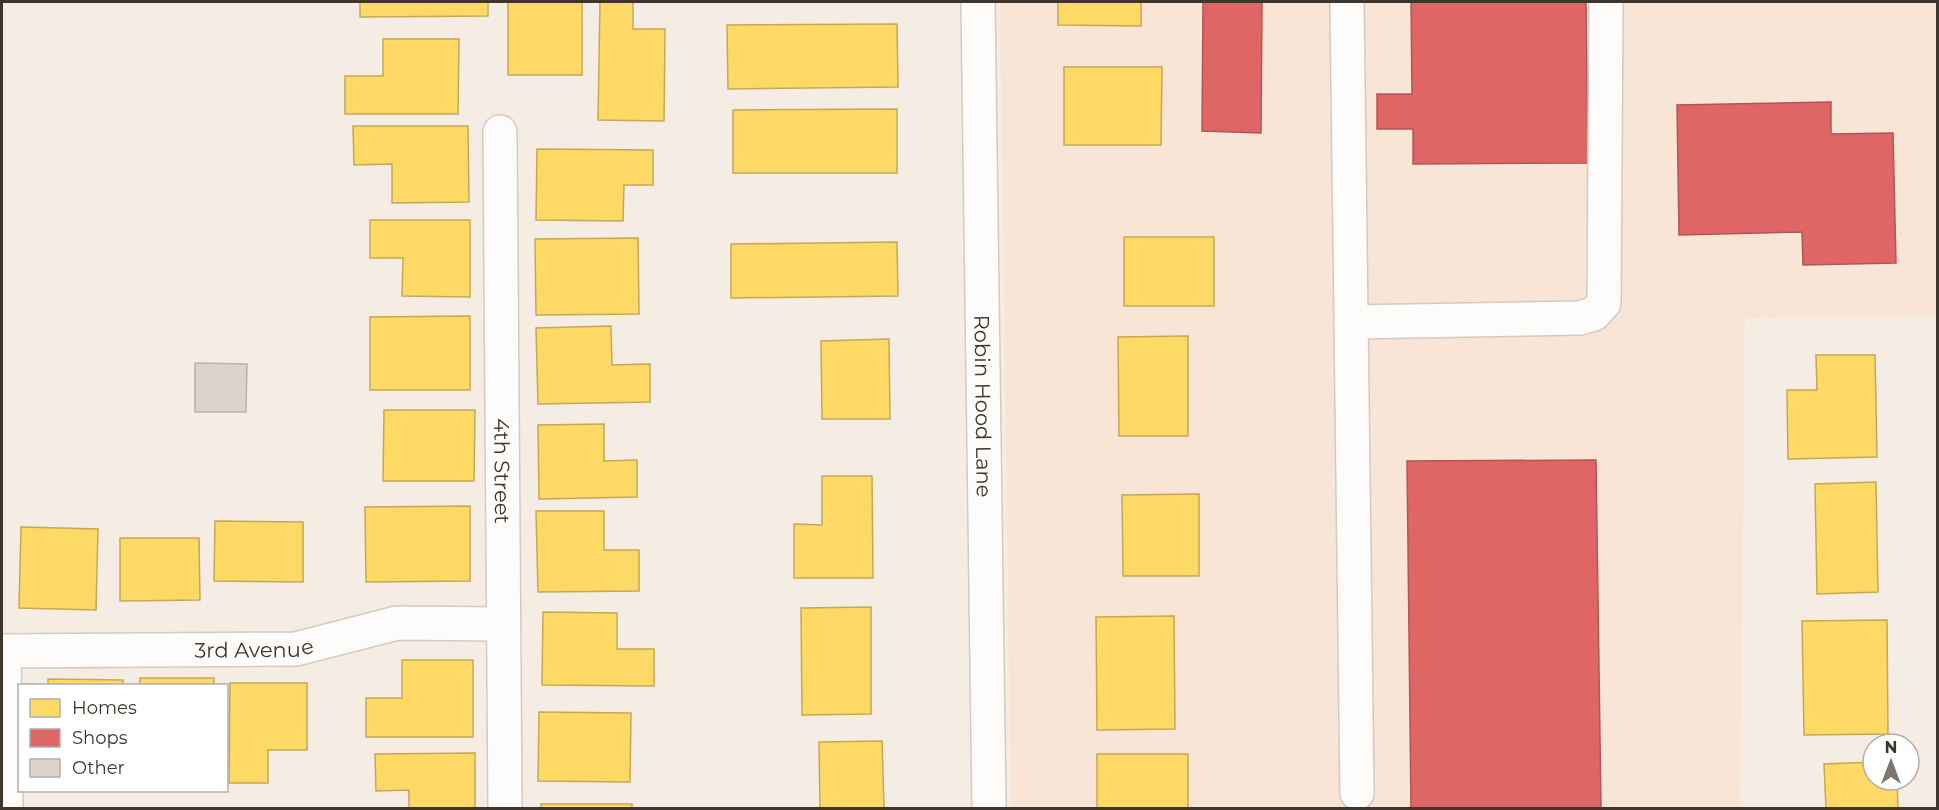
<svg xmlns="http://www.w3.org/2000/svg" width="1939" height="810" viewBox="0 0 1939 810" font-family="Montserrat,sans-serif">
<rect width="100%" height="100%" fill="#f5ece4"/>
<path fill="#f8e5d5" d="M 1000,2 L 1937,2 L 1937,316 L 1745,318 L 1740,808 L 1011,808 Z"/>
<g fill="#ffd966" stroke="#c5a855" stroke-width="1.5">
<path d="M 360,2 L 488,2 L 488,16 L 360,17 Z"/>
<rect x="508" y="2" width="74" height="73"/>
<path d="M 600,2 L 633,2 L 633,29 L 665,29 L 664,121 L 598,120 Z"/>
<path d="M 1058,2 L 1141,2 L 1141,26 L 1058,25 Z"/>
<path d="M 897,24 L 898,87 L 728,89 L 727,25 Z"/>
<path d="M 383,39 L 459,39 L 458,114 L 345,114 L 345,76 L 383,76 Z"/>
<path d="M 1064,67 L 1162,67 L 1161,145 L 1064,145 Z"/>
<path d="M 897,109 L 897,173 L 733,173 L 733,110 Z"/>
<path d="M 353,126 L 468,126 L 469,202 L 392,203 L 392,164 L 354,165 Z"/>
<path d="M 537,149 L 653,150 L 653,185 L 624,185 L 623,221 L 536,220 Z"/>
<path d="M 370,220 L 470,220 L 470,297 L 402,296 L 403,258 L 370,258 Z"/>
<rect x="1124" y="237" width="90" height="69"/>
<path d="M 638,238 L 639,314 L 536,315 L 535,239 Z"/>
<path d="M 897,242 L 898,296 L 731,298 L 731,244 Z"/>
<path d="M 470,316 L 470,390 L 370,390 L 370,317 Z"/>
<path d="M 611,326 L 612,365 L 650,364 L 650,402 L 538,404 L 536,328 Z"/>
<path d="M 1188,336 L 1188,436 L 1119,436 L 1118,337 Z"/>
<path d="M 889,339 L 890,419 L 822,419 L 821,341 Z"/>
<path d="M 1816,355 L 1875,355 L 1877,457 L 1788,459 L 1787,390 L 1817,390 Z"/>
<path d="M 384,410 L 475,410 L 474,481 L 383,481 Z"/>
<path d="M 604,424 L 604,461 L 637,460 L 637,497 L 539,499 L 538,425 Z"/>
<path d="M 822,476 L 872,476 L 873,578 L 794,578 L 794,524 L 822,525 Z"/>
<path d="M 1876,482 L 1878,592 L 1817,594 L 1815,484 Z"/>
<path d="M 1199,494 L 1199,576 L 1123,576 L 1122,495 Z"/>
<path d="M 470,506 L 470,581 L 366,582 L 365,507 Z"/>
<path d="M 536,511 L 604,511 L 604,550 L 639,550 L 639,591 L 538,592 Z"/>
<path d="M 215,521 L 303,522 L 303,582 L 214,581 Z"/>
<path d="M 21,527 L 98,529 L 96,610 L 19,608 Z"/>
<path d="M 120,538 L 199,538 L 200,600 L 120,601 Z"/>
<path d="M 871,607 L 871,714 L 802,715 L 801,608 Z"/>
<path d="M 543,612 L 617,613 L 617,649 L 654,649 L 654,686 L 542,685 Z"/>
<path d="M 1174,616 L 1175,729 L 1097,730 L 1096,617 Z"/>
<path d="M 1887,620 L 1888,734 L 1804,735 L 1802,621 Z"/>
<path d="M 402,660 L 473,660 L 473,737 L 366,737 L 366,698 L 402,698 Z"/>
<rect x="140" y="678" width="74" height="8"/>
<path d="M 48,679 L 123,680 L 123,686 L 48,686 Z"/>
<path d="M 230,683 L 307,683 L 307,750 L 268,750 L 268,783 L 229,783 Z"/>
<path d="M 539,712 L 631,713 L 630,782 L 538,781 Z"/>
<path d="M 882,741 L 884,808 L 820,808 L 819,742 Z"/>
<path d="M 475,753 L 475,808 L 409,808 L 409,790 L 376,791 L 375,754 Z"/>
<rect x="1097" y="754" width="91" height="54"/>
<path d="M 1873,762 L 1873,780 L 1897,780 L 1898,808 L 1826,808 L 1824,764 Z"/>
<rect x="541" y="804" width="91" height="4"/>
</g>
<g fill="#e06666" stroke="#b05755" stroke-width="1.5">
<path d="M 1203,2 L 1262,2 L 1261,133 L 1202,131 Z"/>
<path d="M 1411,2 L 1586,2 L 1588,163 L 1413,164 L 1413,129 L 1377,129 L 1377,94 L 1412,94 Z"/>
<path d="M 1831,102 L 1831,134 L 1893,133 L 1896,263 L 1803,265 L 1802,232 L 1679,235 L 1677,105 Z"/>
<path d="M 1596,460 L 1601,808 L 1411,808 L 1407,461 Z"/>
</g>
<path fill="#dcd4cb" stroke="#bab3aa" stroke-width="1.5" d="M 195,363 L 247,364 L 246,412 L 195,412 Z"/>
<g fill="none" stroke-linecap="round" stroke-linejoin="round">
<defs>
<g id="minor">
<path id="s1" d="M 978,2 L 989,808"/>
<path d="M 1347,2 L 1357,793"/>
<path id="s2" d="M 500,132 L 505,808"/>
<path d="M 1351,322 L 1579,318 L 1594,314 L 1604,303 L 1606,2"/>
<path id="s3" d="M 2,651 L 296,649 L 397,623 L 502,624"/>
<path d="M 4,651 L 6,808"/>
</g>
</defs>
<use href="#minor" stroke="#d3cac2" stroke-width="36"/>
<use href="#minor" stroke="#fefcfb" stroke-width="33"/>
</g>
<g text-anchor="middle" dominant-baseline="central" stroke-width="6" stroke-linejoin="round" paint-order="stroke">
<g font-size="21" fill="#3f352c" stroke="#fff">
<text stroke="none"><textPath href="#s1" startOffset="404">Robin Hood Lane</textPath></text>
<text stroke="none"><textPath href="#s2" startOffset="339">4th Street</textPath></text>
<text stroke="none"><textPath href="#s3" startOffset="252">3rd Avenue</textPath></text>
</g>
</g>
<rect width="1939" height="810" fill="none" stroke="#3f352c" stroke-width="6"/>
<rect x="18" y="684" width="210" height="108" fill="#ffffff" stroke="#b2aeab" stroke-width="1.5"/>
<rect x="30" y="699" width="30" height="18" fill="#ffd966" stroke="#b2aeab" stroke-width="1.5"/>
<text x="72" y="714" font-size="18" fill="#3f352c">Homes</text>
<rect x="30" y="729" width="30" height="18" fill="#e06666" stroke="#b2aeab" stroke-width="1.5"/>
<text x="72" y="744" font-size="18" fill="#3f352c">Shops</text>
<rect x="30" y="759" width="30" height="18" fill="#dcd4cb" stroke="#b2aeab" stroke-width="1.5"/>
<text x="72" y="774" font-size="18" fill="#3f352c">Other</text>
<g transform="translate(1891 762)"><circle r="28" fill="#ffffff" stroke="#b2aeab" stroke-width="1.5"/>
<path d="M0-4.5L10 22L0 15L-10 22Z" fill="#7f756c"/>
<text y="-9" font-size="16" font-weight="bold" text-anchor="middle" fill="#3f352c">N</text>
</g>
</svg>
